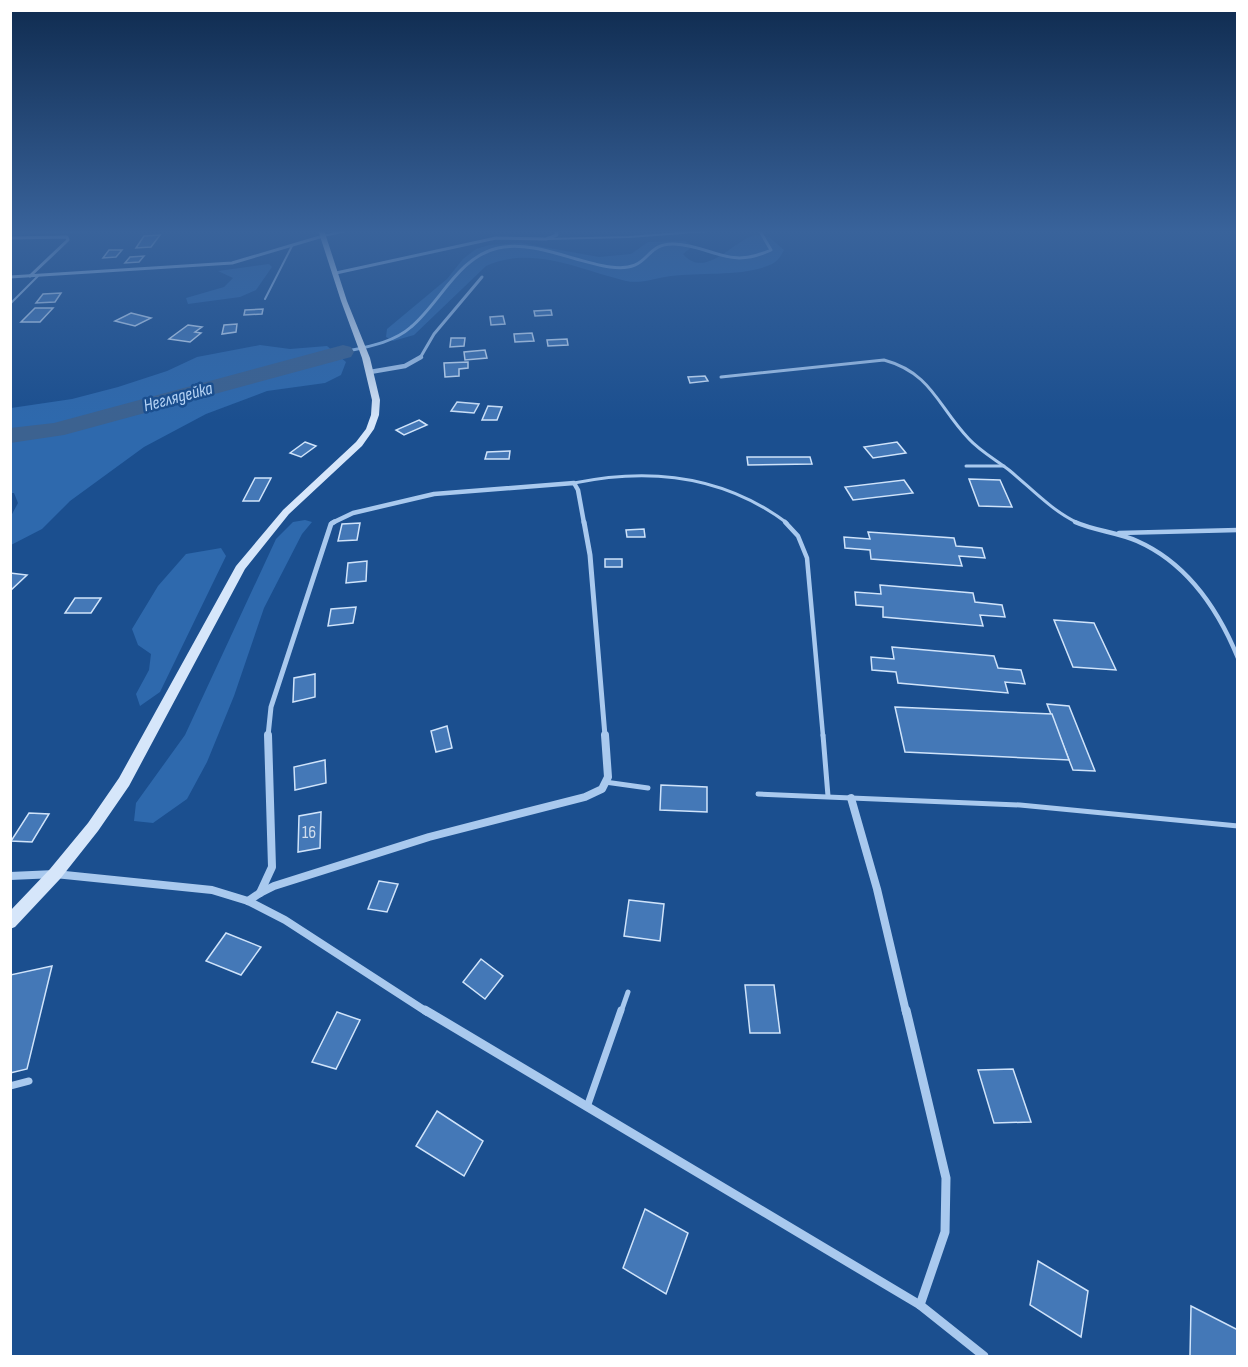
<svg xmlns="http://www.w3.org/2000/svg" width="1248" height="1367" viewBox="0 0 1248 1367" font-family="'Sofia Sans Condensed',sans-serif">
<rect width="100%" height="100%" fill="#1b4f8f"/>
<g fill="#2e69ad">
<path d="M 10,230 L 153,230 L 11,235 Z"/>
<path d="M 756,235 L 769,237 L 784,250 C 781,256 778,261 772,264 C 745,277 701,272 671,276 C 656,278 641,284 626,281 C 579,270 534,245 486,266 L 414,335 L 393,341 L 386,337 L 387,329 L 447,279 L 463,259 L 476,249 L 489,245 L 521,243 L 599,257 L 631,254 L 648,242 L 685,241 L 693,246 L 683,254 C 706,281 735,238 756,235 Z"/>
<path d="M 269,264 L 272,267 L 256,290 L 240,297 L 188,304 L 186,298 L 224,287 L 233,278 L 218,271 Z"/>
<path d="M 260,345 L 290,349 L 327,346 L 346,362 L 341,375 L 325,383 L 267,391 L 206,414 L 144,447 L 70,501 L 42,529 L 11,545 L 11,516 L 18,503 L 14,493 L 11,493 L 11,408 L 72,399 L 118,387 L 167,371 L 197,357 Z"/>
<path d="M 305,520 L 312,522 L 302,534 L 264,608 L 234,696 L 207,762 L 187,799 L 153,823 L 134,821 L 136,803 L 185,735 L 276,539 L 293,522 Z"/>
<path d="M 221,548 L 226,556 L 160,692 L 140,706 L 136,694 L 149,670 L 151,654 L 138,645 L 132,629 L 158,586 L 186,554 Z"/>
</g>
<g fill="none" stroke-linecap="round" stroke-linejoin="round">
<path stroke="#9cc4f0" stroke-width="3" d="M 343,352 C 366,347 393,343 411,327 C 440,303 458,257 498,248 C 534,240 574,262 610,267 C 652,273 642,243 674,244 C 714,246 728,270 771,250 L 761,233 L 762,230"/>
<path fill="#3c6290" fill-rule="evenodd" d="M 343,345 L 351,347 L 354,352 L 351,357 L 64,435 L 10,443 L 10,428 L 54,423 Z"/>
</g>
<g fill="#4478b7" stroke="#cfe3fa" stroke-width="1.5">
<path d="M 160,235 L 151,247 L 136,248 L 144,236 Z"/>
<path d="M 109,250 L 122,250 L 116,257 L 103,258 Z"/>
<path d="M 144,256 L 139,262 L 125,263 L 130,257 Z"/>
<path d="M 61,293 L 55,302 L 36,303 L 43,294 Z"/>
<path d="M 35,308 L 53,308 L 40,322 L 21,322 Z"/>
<path d="M 263,309 L 262,314 L 244,315 L 245,310 Z"/>
<path d="M 551,310 L 552,315 L 535,316 L 534,311 Z"/>
<path d="M 131,313 L 151,318 L 135,326 L 115,321 Z"/>
<path d="M 503,316 L 505,324 L 491,325 L 490,317 Z"/>
<path d="M 237,324 L 236,332 L 222,334 L 224,325 Z"/>
<path d="M 188,325 L 202,327 L 195,332 L 201,333 L 190,342 L 169,339 Z"/>
<path d="M 532,333 L 534,341 L 515,342 L 514,334 Z"/>
<path d="M 451,338 L 465,338 L 464,346 L 450,347 Z"/>
<path d="M 567,339 L 568,345 L 548,346 L 547,340 Z"/>
<path d="M 485,350 L 487,358 L 465,360 L 464,352 Z"/>
<path d="M 468,362 L 468,368 L 459,369 L 459,376 L 445,377 L 444,363 Z"/>
<path d="M 705,376 L 708,381 L 690,383 L 688,377 Z"/>
<path d="M 457,402 L 479,404 L 474,413 L 451,411 Z"/>
<path d="M 488,406 L 502,407 L 497,420 L 482,420 Z"/>
<path d="M 419,420 L 427,425 L 404,435 L 396,430 Z"/>
<path d="M 305,442 L 316,446 L 301,457 L 290,453 Z"/>
<path d="M 897,442 L 906,453 L 873,458 L 864,447 Z"/>
<path d="M 510,451 L 509,459 L 485,459 L 487,452 Z"/>
<path d="M 747,457 L 810,457 L 812,464 L 748,465 Z"/>
<path d="M 255,478 L 271,478 L 259,501 L 243,501 Z"/>
<path d="M 969,479 L 1000,480 L 1012,507 L 979,506 Z"/>
<path d="M 904,480 L 913,493 L 853,500 L 845,487 Z"/>
<path d="M 360,523 L 357,540 L 338,541 L 342,524 Z"/>
<path d="M 644,529 L 645,537 L 627,537 L 626,530 Z"/>
<path d="M 868,532 L 954,538 L 956,546 L 982,548 L 985,558 L 959,556 L 962,566 L 871,559 L 870,550 L 845,548 L 844,537 L 870,539 Z"/>
<rect x="605" y="559" width="17" height="8"/>
<path d="M 367,561 L 366,581 L 346,583 L 348,563 Z"/>
<path d="M 10,573 L 27,575 L 10,591 Z"/>
<path d="M 880,585 L 973,593 L 975,602 L 1002,605 L 1005,617 L 980,615 L 983,626 L 883,617 L 883,607 L 856,605 L 855,592 L 881,594 Z"/>
<path d="M 75,598 L 101,598 L 91,613 L 65,613 Z"/>
<path d="M 356,607 L 353,623 L 328,626 L 331,609 Z"/>
<path d="M 1054,620 L 1094,623 L 1116,670 L 1073,667 Z"/>
<path d="M 892,647 L 994,656 L 998,668 L 1021,670 L 1025,684 L 1005,682 L 1008,693 L 898,683 L 896,672 L 872,670 L 871,657 L 894,659 Z"/>
<path d="M 315,674 L 315,697 L 293,702 L 294,678 Z"/>
<path d="M 1047,704 L 1069,706 L 1095,771 L 1073,770 Z"/>
<path d="M 895,707 L 1052,714 L 1069,760 L 905,752 Z"/>
<path d="M 447,726 L 452,748 L 436,752 L 431,731 Z"/>
<path d="M 325,760 L 326,783 L 295,790 L 294,767 Z"/>
<path d="M 661,785 L 707,787 L 707,812 L 660,810 Z"/>
<path d="M 321,812 L 320,848 L 298,852 L 299,816 Z"/>
<path d="M 29,813 L 49,814 L 32,842 L 11,841 Z"/>
<path d="M 379,881 L 398,884 L 387,912 L 368,909 Z"/>
<path d="M 629,900 L 664,904 L 660,941 L 624,936 Z"/>
<path d="M 226,933 L 261,947 L 241,975 L 206,961 Z"/>
<path d="M 481,959 L 503,976 L 485,999 L 463,982 Z"/>
<path d="M 52,966 L 27,1069 L 10,1073 L 10,975 Z"/>
<path d="M 745,985 L 774,985 L 780,1033 L 750,1033 Z"/>
<path d="M 337,1012 L 360,1020 L 336,1069 L 312,1062 Z"/>
<path d="M 1013,1069 L 1031,1122 L 994,1123 L 978,1070 Z"/>
<path d="M 437,1111 L 483,1141 L 464,1176 L 416,1146 Z"/>
<path d="M 645,1209 L 688,1233 L 666,1294 L 623,1268 Z"/>
<path d="M 1038,1261 L 1088,1291 L 1081,1337 L 1030,1305 Z"/>
<path d="M 1191,1306 L 1238,1330 L 1238,1356 L 1190,1356 Z"/>
</g>
<g fill="none" stroke-linecap="round" stroke-linejoin="round">
<g stroke="#a9c9ee" stroke-width="2">
<path d="M 323,236 L 351,230"/>
<path d="M 546,239 L 629,237 L 721,230"/>
<path d="M 265,299 L 292,246"/>
<path d="M 10,304 L 38,276"/>
</g>
<g stroke="#a9c9ee" stroke-width="3">
<path d="M 721,377 L 884,360 C 932,373 938,407 969,439 C 980,451 996,460 1009,470 C 1031,488 1052,511 1078,523"/>
<path d="M 966,466 L 1004,466"/>
<path d="M 574,483 C 651,467 723,475 787,523"/>
</g>
<g stroke="#a9c9ee" stroke-width="4.5">
<path d="M 785,522 L 798,536 L 807,558 L 823,736"/>
<path d="M 1075,522 C 1095,531 1117,532 1137,541 C 1187,563 1218,609 1238,658"/>
<path d="M 1119,533 L 1238,530"/>
</g>
<g stroke="#a9c9ee" stroke-width="5">
<path d="M 823,735 L 828,796"/>
<path d="M 605,782 L 648,788"/>
<path d="M 758,794 L 1020,805 L 1238,826"/>
<path d="M 621,1012 L 628,992"/>
</g>
<g stroke="#a9c9ee" stroke-width="7">
<path d="M 10,1086 L 29,1081"/>
<path d="M 587,1107 L 621,1010"/>
</g>
<g stroke="#a9c9ee" stroke-width="3">
<path d="M 10,238 L 67,237 L 68,240 L 30,276"/>
<path d="M 336,273 L 496,238 L 546,239 L 557,235 L 556,230"/>
<path d="M 10,277 L 232,263 L 323,236"/>
<path d="M 420,358 L 434,334 L 482,277"/>
</g>
<g stroke="#a9c9ee" stroke-width="4.5">
<path d="M 370,372 L 405,366 L 421,357"/>
<path d="M 332,523 L 353,513 L 434,494 L 574,483 L 578,490 L 584,523"/>
</g>
<g stroke="#a9c9ee" stroke-width="5">
<path d="M 584,522 L 590,555 L 605,736"/>
<path d="M 268,736 L 271,707 L 331,524 L 334,522"/>
</g>
<g stroke="#a9c9ee" stroke-width="8">
<path d="M 851,798 L 877,889 L 906,1012"/>
<path d="M 10,876 L 55,874 L 212,890 L 248,901 L 285,920 L 427,1012"/>
<path d="M 260,893 L 272,867 L 268,735"/>
<path d="M 260,893 L 274,886 L 429,837 L 585,797 L 602,789 L 608,777 L 605,735"/>
<path d="M 248,901 L 260,893"/>
</g>
<g stroke="#a9c9ee" stroke-width="9">
<path d="M 425,1010 L 920,1305 L 984,1356"/>
<path d="M 906,1010 L 946,1178 L 945,1232 L 920,1305"/>
</g>
<path fill="#d6e6fa" fill-rule="evenodd" d="M 318,230 L 324,230 L 347,301 L 370,358 L 380,400 L 379,415 L 374,429 L 362,446 L 289,514 L 245,569 L 129,786 L 98,831 L 60,879 L 15,927 L 10,929 L 10,911 L 50,869 L 88,823 L 119,778 L 236,566 L 283,510 L 356,442 L 366,429 L 371,415 L 372,400 L 362,358 L 341,301 Z"/>
</g>
<linearGradient id="sky" x2="0" y2="1"><stop stop-color="#0f2b4f"/><stop offset="0.55" stop-color="#39639b"/><stop offset="1" stop-color="#39639b" stop-opacity="0"/></linearGradient>
<rect width="1248" height="421" fill="url(#sky)"/>
<g text-anchor="middle" dominant-baseline="central" stroke-width="5" stroke-linejoin="round" paint-order="stroke">
<g font-size="18" font-style="italic" fill="#b5d3f5" stroke="#1b4f8f">
<text transform="translate(178 397) rotate(-15)">Неглядейка</text>
</g>
<g font-size="18" fill="#d0dded">
<text x="309" y="832">16</text>
</g>
</g>
<rect width="1248" height="1367" fill="none" stroke="#ffffff" stroke-width="24"/>
</svg>
